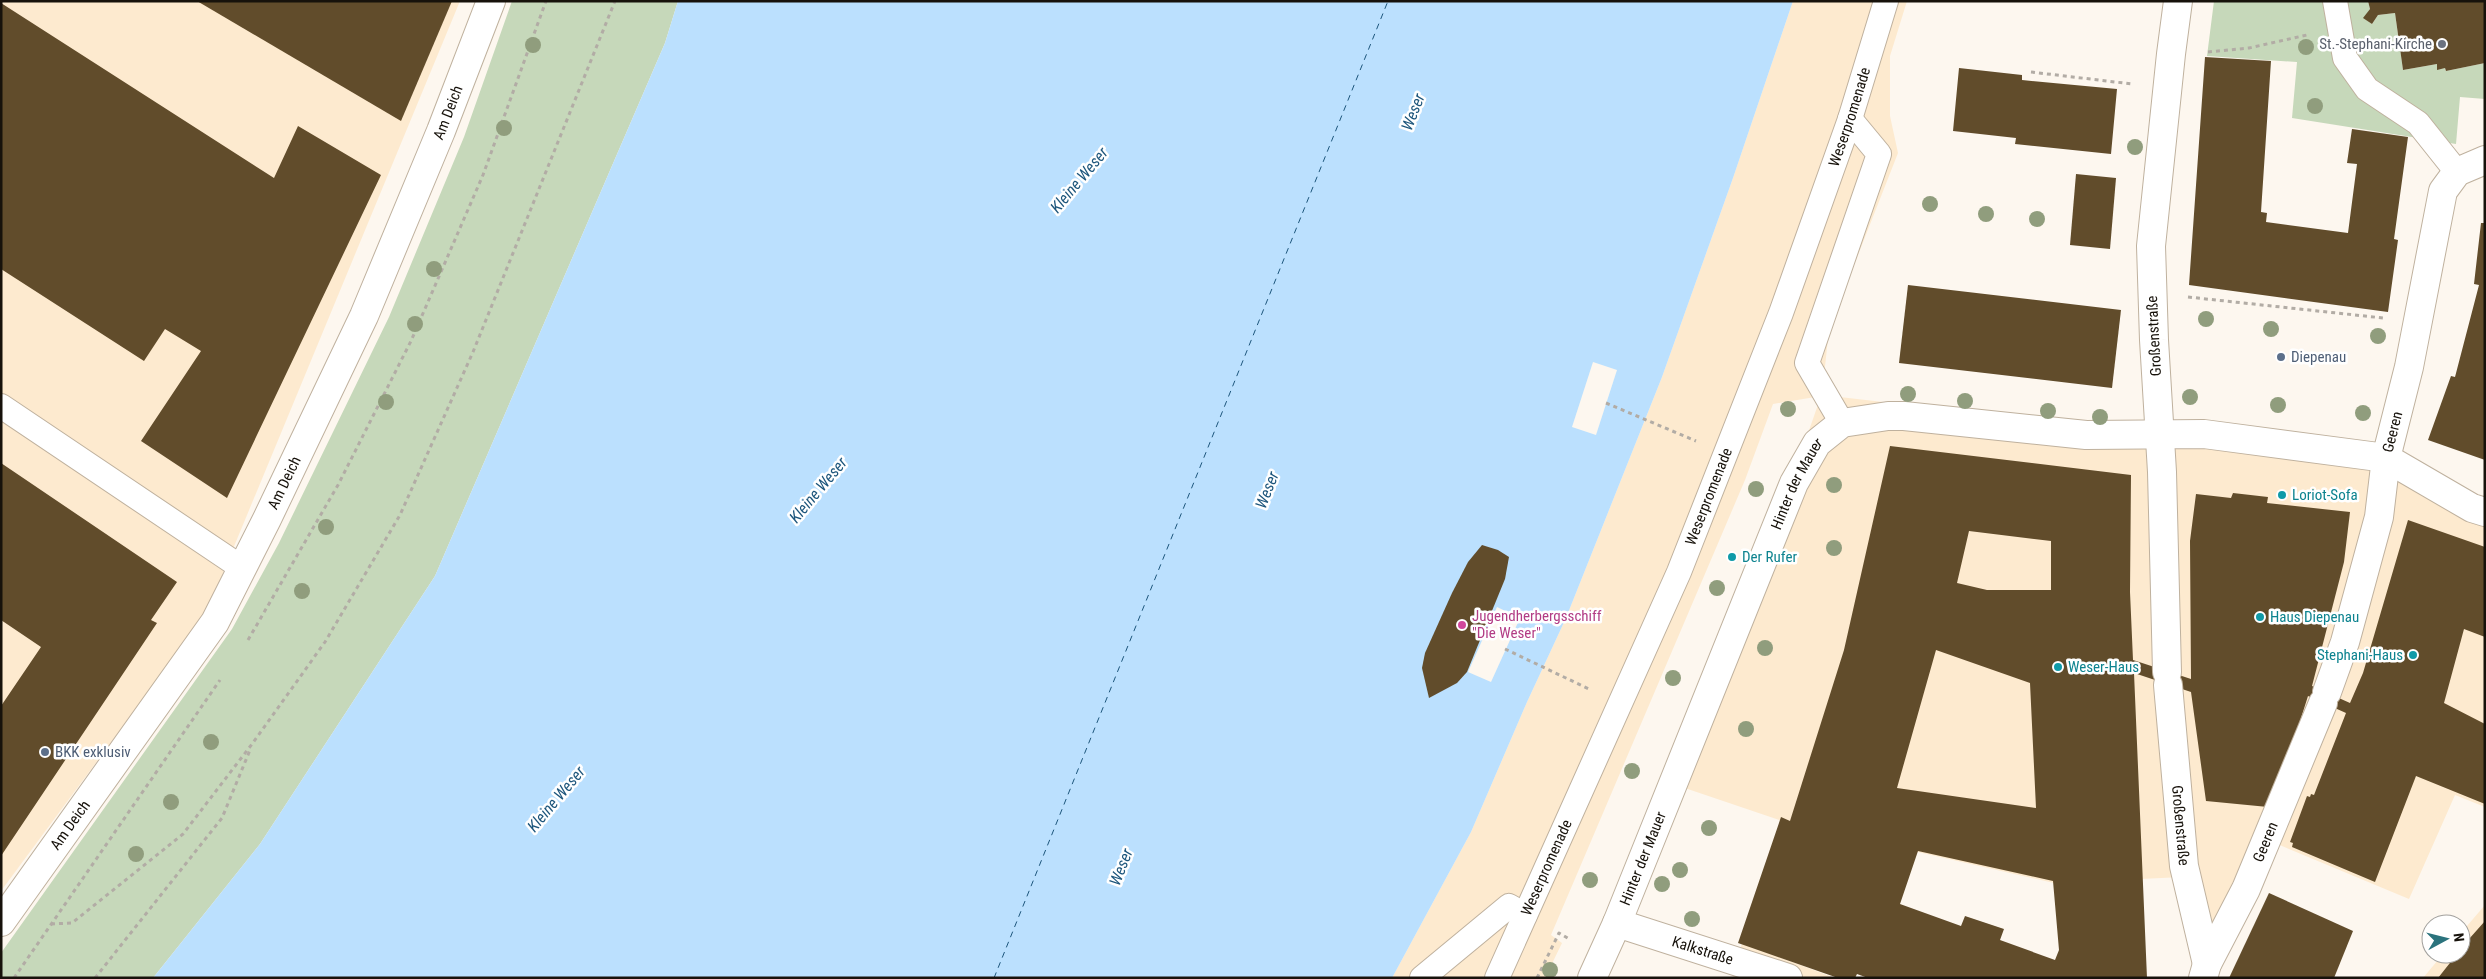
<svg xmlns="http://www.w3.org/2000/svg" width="2486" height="979" viewBox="0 0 2486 979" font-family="'Roboto Condensed',sans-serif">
<rect width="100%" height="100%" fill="#fdf7ef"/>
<g fill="#fdeacf">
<path d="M 1,1 L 460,1 L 206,614 L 1,891 Z"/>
<path d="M 1793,1 L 1907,1 L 1890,56 L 1890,116 L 1898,153 L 1829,329 L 1822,395 L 2384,459 L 2485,514 L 2485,807 L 2455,795 L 2409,899 L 2270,841 L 2209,967 L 2183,877 L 2054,883 L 1782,821 L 1670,783 L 1791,482 L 1821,396 L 1773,404 L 1745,480 L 1551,935 L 1562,943 L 1545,978 L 1392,978 L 1471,832 L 1527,702 L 1566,618 L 1662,377 L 1733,178 Z"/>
<path d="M 2485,905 L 2485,978 L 2423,978 L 2443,954 L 2461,954 L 2461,933 Z"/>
<path d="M 1742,943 L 1835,978 L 1733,978 Z"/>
</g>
<g fill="#c6d8ba">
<path d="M 512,1 L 678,1 L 665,43 L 435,576 L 260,844 L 153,978 L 1,978 L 1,953 L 232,629 L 279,543 L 389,317 L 464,137 Z"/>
<path d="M 2214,1 L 2368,1 L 2370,9 L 2364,18 L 2372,24 L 2378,15 L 2395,13 L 2403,70 L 2437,64 L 2437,69 L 2445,68 L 2446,71 L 2485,63 L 2485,99 L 2460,97 L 2456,144 L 2292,118 L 2297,62 L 2207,56 Z"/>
</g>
<path fill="#bbe0fe" d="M 678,1 L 1793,1 L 1733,178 L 1662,377 L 1566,618 L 1527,702 L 1471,832 L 1392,978 L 153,978 L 260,844 L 435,576 L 665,43 Z"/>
<g fill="#fdf7ef">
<path d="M 1593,362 L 1617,370 L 1596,435 L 1572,427 Z"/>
<path d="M 1497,607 L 1520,618 L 1491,682 L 1468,672 Z"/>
</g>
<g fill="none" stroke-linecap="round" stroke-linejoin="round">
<path stroke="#1d567c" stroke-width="1" stroke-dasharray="6 5" stroke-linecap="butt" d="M 994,978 L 1388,1"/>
</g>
<g fill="#614c2b" fill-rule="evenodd">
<path d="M 197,1 L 452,1 L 401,121 Z"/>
<path d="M 2368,1 L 2485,1 L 2485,63 L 2446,71 L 2445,68 L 2437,70 L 2437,64 L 2403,70 L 2395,13 L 2378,15 L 2372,24 L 2363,18 L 2370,9 Z"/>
<path d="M 1,3 L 274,178 L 298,126 L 381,175 L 227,498 L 141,441 L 201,351 L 165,329 L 144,361 L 1,269 Z"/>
<path d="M 2205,57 L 2271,61 L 2261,212 L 2267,213 L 2266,222 L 2348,233 L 2357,164 L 2347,163 L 2352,129 L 2408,137 L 2394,239 L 2398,240 L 2388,312 L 2189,285 Z"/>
<path d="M 1959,68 L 2022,75 L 2022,80 L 2117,89 L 2111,154 L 2015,144 L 2016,138 L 1953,131 Z"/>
<path d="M 2076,174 L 2116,178 L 2110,249 L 2070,245 Z"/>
<path d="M 2481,223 L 2485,223 L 2485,460 L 2428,440 L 2451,376 L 2455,377 L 2479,285 L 2474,284 Z"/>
<path d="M 1908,285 L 2121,310 L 2112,388 L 1899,363 Z"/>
<path d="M 1890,446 L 2131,475 L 2130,592 L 2133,660 L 2191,679 L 2190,541 L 2196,494 L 2231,498 L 2233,493 L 2268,497 L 2267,503 L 2350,512 L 2344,562 L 2312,686 L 2350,703 L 2363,673 L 2408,520 L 2485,547 L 2485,637 L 2464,629 L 2444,703 L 2485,724 L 2485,804 L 2416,776 L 2375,882 L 2292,847 L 2293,843 L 2290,842 L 2307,796 L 2310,797 L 2311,794 L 2314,795 L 2346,713 L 2308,696 L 2283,775 L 2268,807 L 2206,801 L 2191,692 L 2134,673 L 2147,978 L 1868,978 L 1857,974 L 1855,978 L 1838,978 L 1738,943 L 1781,817 L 1790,821 L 1844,650 ZM 1969,531 L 2051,541 L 2051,590 L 1987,590 L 1957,583 ZM 1936,650 L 2030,683 L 2036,808 L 1897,788 ZM 1918,851 L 2053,881 L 2059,950 L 2055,960 L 2000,940 L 2004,929 L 1965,916 L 1961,926 L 1900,904 Z"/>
<path d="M 1,463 L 177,582 L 151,620 L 157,623 L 1,856 L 1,706 L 41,647 L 1,620 Z"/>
<path d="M 1482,545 L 1498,550 L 1509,557 L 1505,579 L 1467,672 L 1457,683 L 1429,698 L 1422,668 L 1425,653 L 1452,593 L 1468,562 Z"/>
<path d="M 2269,893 L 2353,931 L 2334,978 L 2229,978 Z"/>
<path d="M 2485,921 L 2485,978 L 2438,978 L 2457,954 L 2461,954 L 2461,948 Z"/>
</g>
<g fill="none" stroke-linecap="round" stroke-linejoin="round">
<defs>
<g id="service">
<path d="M 2335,1 L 2345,58 L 2367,89 L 2418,123 L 2457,172"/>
<path d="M 1,406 L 242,568"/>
<path d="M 1842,423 L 1807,363 L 1879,154 L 1850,119"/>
<path d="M 1422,978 L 1509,906 L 1525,915"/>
<path id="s1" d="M 1497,978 L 1679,572 L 1781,313 L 1850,119 L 1886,1"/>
</g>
<g id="minor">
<path d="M 2167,672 L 2162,472 L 2154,340 L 2151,246 L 2171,54 L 2178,1"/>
<path id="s2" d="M 2168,685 L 2184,866 L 2207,964"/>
<path id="s3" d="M 2327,692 L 2345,642 L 2379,517 L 2386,458 L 2409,367 L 2443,191 L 2457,172 L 2485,160"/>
<path id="s4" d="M 1,922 L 215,622 L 267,519 L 364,316 L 441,131 L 491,1"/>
<path id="s5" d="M 1617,923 L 1788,978"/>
<path id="s6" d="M 1592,978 L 1617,923 L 1794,483 L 1817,443 L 1842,423 L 1888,416 L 1904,416 L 2086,435 L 2204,434 L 2386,458 L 2472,508 L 2485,512"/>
<path id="s7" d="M 2203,978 L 2207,964 L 2246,889 L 2323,703"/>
</g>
</defs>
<use href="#service" stroke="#bfb19e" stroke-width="26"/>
<use href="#minor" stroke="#bfb19e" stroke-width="30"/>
<g stroke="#b2aca5" stroke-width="3" stroke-dasharray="4 4" stroke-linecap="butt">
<path d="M 2208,52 L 2249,48 L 2307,35"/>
<path d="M 2031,72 L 2132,84"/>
<path d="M 2188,297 L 2383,318"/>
<path d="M 1606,403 L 1696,441"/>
<path d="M 1482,638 L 1483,639"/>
<path d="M 248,640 L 338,485 L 411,341 L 483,175 L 546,1"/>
<path d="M 1505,649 L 1589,689"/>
<path d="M 51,924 L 72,923 L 183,834 L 252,744 L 325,642 L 400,515 L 473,352 L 615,1"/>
<path d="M 14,978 L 220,680"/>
<path d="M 95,978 L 222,818 L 250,750"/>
<path d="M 1537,978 L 1559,933 L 1571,940"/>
</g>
<use href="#service" stroke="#fff" stroke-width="24"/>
<use href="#minor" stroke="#fff" stroke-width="28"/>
</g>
<g fill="#909d7d">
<circle cx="533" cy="45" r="8"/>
<circle cx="2306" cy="47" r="8"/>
<circle cx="2315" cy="106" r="8"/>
<circle cx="504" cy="128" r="8"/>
<circle cx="2135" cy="147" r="8"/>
<circle cx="1930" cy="204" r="8"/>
<circle cx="1986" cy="214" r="8"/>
<circle cx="2037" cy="219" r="8"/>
<circle cx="434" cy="269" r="8"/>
<circle cx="2206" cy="319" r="8"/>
<circle cx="415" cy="324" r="8"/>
<circle cx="2271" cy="329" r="8"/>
<circle cx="2378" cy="336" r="8"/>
<circle cx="1908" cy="394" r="8"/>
<circle cx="2190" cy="397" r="8"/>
<circle cx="1965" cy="401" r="8"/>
<circle cx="386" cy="402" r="8"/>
<circle cx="2278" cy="405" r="8"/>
<circle cx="1788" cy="409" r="8"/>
<circle cx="2048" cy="411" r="8"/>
<circle cx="2363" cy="413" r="8"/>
<circle cx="2100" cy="417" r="8"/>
<circle cx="1834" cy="485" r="8"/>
<circle cx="1756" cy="489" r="8"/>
<circle cx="326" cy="527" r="8"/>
<circle cx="1834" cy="548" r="8"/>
<circle cx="1717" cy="588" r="8"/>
<circle cx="302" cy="591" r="8"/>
<circle cx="1765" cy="648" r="8"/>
<circle cx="1673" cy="678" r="8"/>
<circle cx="1746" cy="729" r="8"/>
<circle cx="211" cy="742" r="8"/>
<circle cx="1632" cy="771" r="8"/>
<circle cx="171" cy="802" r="8"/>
<circle cx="1709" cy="828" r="8"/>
<circle cx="136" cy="854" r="8"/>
<circle cx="1680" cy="870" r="8"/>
<circle cx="1590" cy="880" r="8"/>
<circle cx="1662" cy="884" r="8"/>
<circle cx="1692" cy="919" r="8"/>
<circle cx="1550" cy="970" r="8"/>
</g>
<circle fill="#6b7280" stroke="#fff" stroke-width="2" cx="2442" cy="44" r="5"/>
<g fill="#5c6f8a" stroke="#fff" stroke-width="2">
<circle cx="2281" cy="357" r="5"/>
<circle cx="45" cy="752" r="5"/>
</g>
<g fill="#0f9aa8" stroke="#fff" stroke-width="2">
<circle cx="2282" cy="495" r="5"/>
<circle cx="1732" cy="557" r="5"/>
<circle cx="2260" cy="617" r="5"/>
<circle cx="2413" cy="655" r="5"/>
<circle cx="2058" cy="667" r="5"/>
</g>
<circle fill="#d1479c" stroke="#fff" stroke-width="2" cx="1462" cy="625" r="5"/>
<g text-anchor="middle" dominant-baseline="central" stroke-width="5" stroke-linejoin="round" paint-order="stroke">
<g font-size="15" fill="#5b616d" stroke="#fff" text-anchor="end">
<text x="2432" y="44">St.-Stephani-Kirche</text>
</g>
<g font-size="15" fill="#17120b" stroke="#fff">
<text stroke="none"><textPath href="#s4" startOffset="929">Am Deich</textPath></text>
<text stroke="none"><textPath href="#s1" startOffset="931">Weserpromenade</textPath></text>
<text transform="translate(2154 336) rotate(-93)">Großenstraße</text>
<text stroke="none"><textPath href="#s3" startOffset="269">Geeren</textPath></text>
<text stroke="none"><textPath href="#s4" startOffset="524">Am Deich</textPath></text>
<text stroke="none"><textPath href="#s6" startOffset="535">Hinter der Mauer</textPath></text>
<text stroke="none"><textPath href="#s1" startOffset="526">Weserpromenade</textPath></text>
<text stroke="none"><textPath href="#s4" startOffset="119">Am Deich</textPath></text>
<text stroke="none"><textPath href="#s2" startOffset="141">Großenstraße</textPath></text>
<text stroke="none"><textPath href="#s7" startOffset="150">Geeren</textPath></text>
<text stroke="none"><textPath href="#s6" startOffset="130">Hinter der Mauer</textPath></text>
<text stroke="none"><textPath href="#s1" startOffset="121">Weserpromenade</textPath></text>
<text stroke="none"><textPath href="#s5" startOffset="90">Kalkstraße</textPath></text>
</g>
<g font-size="15" fill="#4e5e75" stroke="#fff" text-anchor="start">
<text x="2291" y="357">Diepenau</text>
<text x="55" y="752">BKK exklusiv</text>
</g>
<g font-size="15" fill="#0d838f" stroke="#fff" text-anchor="start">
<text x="2292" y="495">Loriot-Sofa</text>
<text x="1742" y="557">Der Rufer</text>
<text x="2270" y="617">Haus Diepenau</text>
<text x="2403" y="655" text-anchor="end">Stephani-Haus</text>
<text x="2068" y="667">Weser-Haus</text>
</g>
<g font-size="15" fill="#b23c85" stroke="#fff" text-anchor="start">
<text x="1472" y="616">Jugendherbergsschiff<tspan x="1472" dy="17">"Die Weser"</tspan></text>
</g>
<g font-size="16" font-style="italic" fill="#1d567c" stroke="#fff">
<text transform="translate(1413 112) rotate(-69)">Weser</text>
<text transform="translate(1079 180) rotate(-50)">Kleine Weser</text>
<text transform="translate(818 490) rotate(-50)">Kleine Weser</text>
<text transform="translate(1267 490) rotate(-69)">Weser</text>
<text transform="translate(556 799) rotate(-50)">Kleine Weser</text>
<text transform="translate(1121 867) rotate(-69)">Weser</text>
</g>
</g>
<rect width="2486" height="979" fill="none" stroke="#17120b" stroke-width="5"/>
<g transform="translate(2446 939) rotate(83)"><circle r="24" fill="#ffffff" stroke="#a2a09d"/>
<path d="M0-4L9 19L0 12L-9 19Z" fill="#2b737d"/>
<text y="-8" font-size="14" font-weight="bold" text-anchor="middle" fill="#17120b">N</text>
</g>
</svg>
